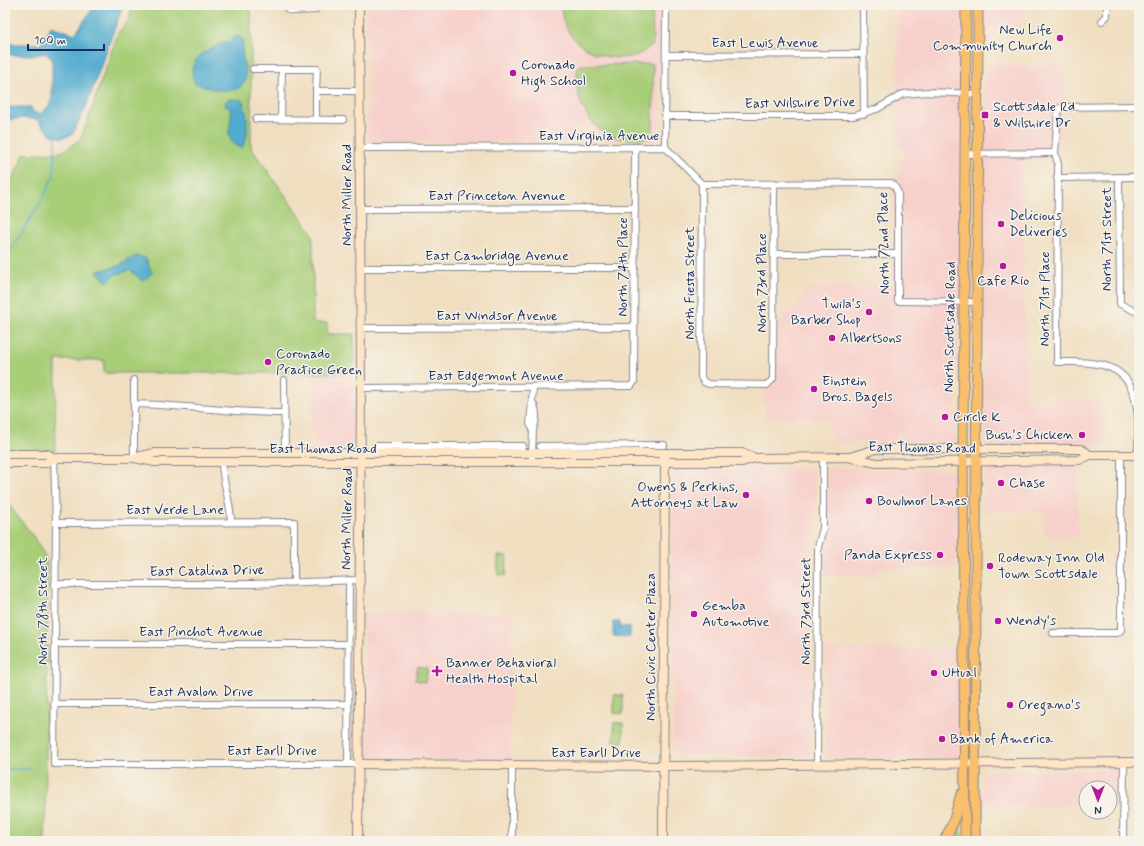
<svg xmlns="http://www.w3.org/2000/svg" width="1144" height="846" viewBox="0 0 1144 846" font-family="Mynerve,sans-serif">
<rect width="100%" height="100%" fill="#f7f3e8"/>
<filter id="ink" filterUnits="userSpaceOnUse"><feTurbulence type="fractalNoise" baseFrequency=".025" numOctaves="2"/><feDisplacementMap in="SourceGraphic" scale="8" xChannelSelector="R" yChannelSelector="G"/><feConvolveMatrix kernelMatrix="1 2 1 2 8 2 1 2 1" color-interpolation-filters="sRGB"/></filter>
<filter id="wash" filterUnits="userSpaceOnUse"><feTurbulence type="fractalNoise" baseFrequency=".012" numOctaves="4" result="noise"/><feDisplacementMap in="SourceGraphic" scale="16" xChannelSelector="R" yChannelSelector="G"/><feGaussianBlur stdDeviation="0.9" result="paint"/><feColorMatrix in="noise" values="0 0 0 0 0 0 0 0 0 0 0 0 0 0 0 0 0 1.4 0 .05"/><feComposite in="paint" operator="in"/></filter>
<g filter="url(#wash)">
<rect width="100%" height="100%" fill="#f0dec0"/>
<g fill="#f7d0cb">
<path d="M 367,5 L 659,5 L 659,141 L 368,142 Z"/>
<path d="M 897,5 L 962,5 L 960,307 L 957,348 L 955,442 L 831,443 L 830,419 L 765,419 L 765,386 L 774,386 L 779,323 L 812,287 L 893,285 L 894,180 L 907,149 L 896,149 Z"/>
<path d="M 984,5 L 1021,5 L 1022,30 L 984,30 Z"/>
<path d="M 1065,65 L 1065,110 L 1061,110 L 1060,159 L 1022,160 L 1026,401 L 1090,400 L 1103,406 L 1104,445 L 984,444 L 984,66 Z"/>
<path d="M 313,373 L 353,373 L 354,442 L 353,447 L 349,450 L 313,450 Z"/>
<path d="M 1078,463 L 1078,537 L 1045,537 L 1044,512 L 984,512 L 984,474 L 986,469 L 1003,465 L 1051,467 L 1060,464 Z"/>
<path d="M 827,467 L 888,470 L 957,471 L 957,569 L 876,568 L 876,576 L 825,576 Z"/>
<path d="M 672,469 L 815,469 L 815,528 L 810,542 L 810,756 L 673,756 Z"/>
<path d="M 364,612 L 512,612 L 510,760 L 369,760 L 365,757 Z"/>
<path d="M 825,648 L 958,649 L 959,758 L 825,758 Z"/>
<path d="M 1117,769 L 1120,805 L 1110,805 L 1110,788 L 1086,788 L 1086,806 L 982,807 L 982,771 Z"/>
</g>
<g fill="#a8ce78" stroke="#627e6b">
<path d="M 132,5 L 251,5 L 251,148 L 313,234 L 313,323 L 327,323 L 327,334 L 354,334 L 353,373 L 104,373 L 104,360 L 56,360 L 55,451 L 5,450 L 5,196 L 24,154 L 62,152 L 81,139 L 118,33 L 129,20 Z"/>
<path d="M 561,5 L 652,5 L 653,45 C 648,48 642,53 637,55 C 602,66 561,43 561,5 Z"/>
<path d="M 653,64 L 653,138 C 642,139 630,141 619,138 C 594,133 578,108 577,83 C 576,77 578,70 579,65 Z"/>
<path d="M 5,500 L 33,536 L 45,556 L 48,575 L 45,841 L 5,841 Z"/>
<path d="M 498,556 L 507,556 L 506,575 L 498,575 Z"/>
<path d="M 418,667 L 428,669 L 425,682 L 415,680 Z"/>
<path d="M 614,695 L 623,695 L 623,714 L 614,713 Z"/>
<rect x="614" y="723" width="9" height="19"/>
<path d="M 960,816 L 962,841 L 948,841 Z"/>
</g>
<g fill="#51accf" stroke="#366e96">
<path d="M 95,5 L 123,5 L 86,107 L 72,135 L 62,138 L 50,134 L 37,120 L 25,118 L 5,120 L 5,107 L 31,107 L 33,112 L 40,114 L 49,106 L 52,98 L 52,57 L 44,53 L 36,55 L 5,55 L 5,44 L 41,44 L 51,26 L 75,34 Z"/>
<path d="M 238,36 L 244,41 C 239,59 246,61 246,75 C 246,99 207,89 195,83 C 181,55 219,46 238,36 Z"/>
<path d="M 230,99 L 242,100 C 248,111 250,138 242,148 C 218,139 236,122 230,108 L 225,106 L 226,101 Z"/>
<path d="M 136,256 L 146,258 L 152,273 L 143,281 L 130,270 L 115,275 L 107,282 L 97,271 L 119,266 Z"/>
<path d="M 613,622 L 620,622 L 620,627 L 630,627 L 630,637 L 613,636 Z"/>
</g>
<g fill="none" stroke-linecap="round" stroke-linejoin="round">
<g stroke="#51accf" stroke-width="1.5">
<path d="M 5,288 L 7,283 L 10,251 L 42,200 L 54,175 L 56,135"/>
<path d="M 5,769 L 30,769"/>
</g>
</g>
</g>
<g filter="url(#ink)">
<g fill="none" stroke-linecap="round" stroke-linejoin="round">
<defs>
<g id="street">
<path d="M 285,5 L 287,9 L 291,11 L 315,10 L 319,5"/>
<path d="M 863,5 L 864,114"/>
<path d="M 1102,21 L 1107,16 L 1107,5"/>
<path d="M 666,55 L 863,54"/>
<path d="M 253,69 L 317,69 L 316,91 L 359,91"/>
<path d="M 666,116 L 854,116 L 877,109 L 903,94 L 928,92 L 977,94"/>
<path d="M 256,119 L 343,120"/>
<path d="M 281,119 L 282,69"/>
<path d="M 316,119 L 316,91"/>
<path d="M 665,147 L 666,5"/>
<path d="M 360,148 L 665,147 L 702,184 L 891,183 L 894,185 L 898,193 L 898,301 L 977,302"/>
<path d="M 966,154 L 1055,153"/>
<path d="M 1119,177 L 1120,304 L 1139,313"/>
<path d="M 1057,178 L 1139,177"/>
<path d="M 702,184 L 701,377 L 704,382 L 709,384 L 767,385 L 773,379 L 774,183"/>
<path d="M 359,209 L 635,208"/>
<path d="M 774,254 L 897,254"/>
<path d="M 359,268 L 635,268"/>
<path d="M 360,328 L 634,327"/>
<path d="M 134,380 L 134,458"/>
<path d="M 284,380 L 285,453"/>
<path d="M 361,388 L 631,386 L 634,382 L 635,148"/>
<path d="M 134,404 C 184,405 234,413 284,413"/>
<path d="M 533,429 C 537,421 537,411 533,403"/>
<path d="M 376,446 L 523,446"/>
<path d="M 540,446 L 664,445"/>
<path d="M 1138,455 C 1138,420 1144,371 1097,364 C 1084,361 1070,362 1057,362 L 1058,164 L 1055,153 L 1058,109 L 1062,107 L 1139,106"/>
<path d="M 532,457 L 533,429 L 530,424 L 533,388"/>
<path d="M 54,458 L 56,523 L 54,764 L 359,764"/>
<path d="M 222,462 C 222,483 231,501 231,522"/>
<path d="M 56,523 L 294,522 L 294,582"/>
<path d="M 55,584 L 251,584 L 360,580"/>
<path d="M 1053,633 L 1117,633 L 1121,630 L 1121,455"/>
<path d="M 55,644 L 348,644"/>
<path d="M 54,704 L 347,704"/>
<path d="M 348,764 L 349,580"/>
<path d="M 817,765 L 818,547 L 823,528 L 823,457"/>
<path d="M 512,841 L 512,765"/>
<path d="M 1123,841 L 1124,762"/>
</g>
<g id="secondary">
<path d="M 5,454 L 47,454 L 54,458 L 134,458 L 155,462 L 742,462 L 755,458 L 848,457 L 877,463 L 1079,460 L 1090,455 L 1139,455"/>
<path d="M 137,457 L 155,453 L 742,453 L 755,458"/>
<path d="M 850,457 L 876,449 L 1081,449 L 1090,455"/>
<path d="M 5,463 L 46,463 L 54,458"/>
<path d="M 359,764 L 671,766 L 1139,762"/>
<path d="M 358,841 L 361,388 L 359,5"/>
<path d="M 663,841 L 665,456"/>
</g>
<g id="primary">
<path d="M 944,841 L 953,823 L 961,794"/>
<path d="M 965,841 L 963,449 L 966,5"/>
<path d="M 975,841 L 978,5"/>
</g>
</defs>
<use href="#street" stroke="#86868f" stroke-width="8"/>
<use href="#secondary" stroke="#86868f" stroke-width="10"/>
<use href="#primary" stroke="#86868f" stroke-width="11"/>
<use href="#street" stroke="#fff" stroke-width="6"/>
<use href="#secondary" stroke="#fde5c5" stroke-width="8"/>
<use href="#primary" stroke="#f9bf6d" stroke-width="9"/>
</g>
</g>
<g fill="#b5179e" stroke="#f7f3e8" stroke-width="1.5">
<circle cx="1060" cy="38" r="4"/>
<circle cx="513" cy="73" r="4"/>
<rect x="981" y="111" width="8" height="8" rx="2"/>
<circle cx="1001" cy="224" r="4"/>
<circle cx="1003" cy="266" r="4"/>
<circle cx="869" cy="312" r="4"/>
<circle cx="832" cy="338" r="4"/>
<circle cx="268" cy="362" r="4"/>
<circle cx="814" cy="389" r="4"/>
<circle cx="945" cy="417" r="4"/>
<circle cx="1082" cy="435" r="4"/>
<circle cx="1001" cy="483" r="4"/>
<circle cx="746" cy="495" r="4"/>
<circle cx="869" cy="501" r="4"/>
<circle cx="940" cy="555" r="4"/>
<circle cx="990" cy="566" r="4"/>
<circle cx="694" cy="614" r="4"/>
<circle cx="998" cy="621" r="4"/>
<path d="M435 665h4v4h4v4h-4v4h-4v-4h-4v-4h4z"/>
<circle cx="934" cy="673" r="4"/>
<circle cx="1010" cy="705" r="4"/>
<circle cx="942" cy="739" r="4"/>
</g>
<g text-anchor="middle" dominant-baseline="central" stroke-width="3" stroke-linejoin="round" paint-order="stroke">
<g font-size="14" fill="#1b2f5e" stroke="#f7f3e8" text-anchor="start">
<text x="1052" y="30" text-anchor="end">New Life<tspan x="1052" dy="16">Community Church</tspan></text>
<text x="521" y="65">Coronado<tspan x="521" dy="16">High School</tspan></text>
<text x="993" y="107">Scottsdale Rd<tspan x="993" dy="16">&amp; Wilshire Dr</tspan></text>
<text x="1009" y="216">Delicious<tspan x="1009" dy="16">Deliveries</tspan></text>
<text x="1003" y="281" text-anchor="middle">Cafe Rio</text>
<text x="861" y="304" text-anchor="end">Twila's<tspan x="861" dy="16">Barber Shop</tspan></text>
<text x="840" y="338">Albertsons</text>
<text x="276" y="354">Coronado<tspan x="276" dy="16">Practice Green</tspan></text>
<text x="822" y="381">Einstein<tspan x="822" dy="16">Bros. Bagels</tspan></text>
<text x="953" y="417">Circle K</text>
<text x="1074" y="435" text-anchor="end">Bush's Chicken</text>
<text x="1009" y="483">Chase</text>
<text x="738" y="487" text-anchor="end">Owens &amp; Perkins,<tspan x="738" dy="16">Attorneys at Law</tspan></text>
<text x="877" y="501">Bowlmor Lanes</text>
<text x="932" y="555" text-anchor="end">Panda Express</text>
<text x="998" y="558">Rodeway Inn Old<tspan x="998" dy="16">Town Scottsdale</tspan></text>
<text x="702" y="606">Gemba<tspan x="702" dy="16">Automotive</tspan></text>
<text x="1006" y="621">Wendy's</text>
<text x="446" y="663">Banner Behavioral<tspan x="446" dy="16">Health Hospital</tspan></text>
<text x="942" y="673">UHual</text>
<text x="1018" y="705">Oregano's</text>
<text x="950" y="739">Bank of America</text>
</g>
<g font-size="14" fill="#1b2f5e" stroke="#f7f3e8">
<text x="765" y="43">East Lewis Avenue</text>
<text transform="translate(800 103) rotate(-1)">East Wilshire Drive</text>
<text x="599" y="136">East Virginia Avenue</text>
<text transform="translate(347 195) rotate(-90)">North Miller Road</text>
<text x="497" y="196">East Princeton Avenue</text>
<text transform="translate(1107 239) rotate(-90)">North 71st Street</text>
<text transform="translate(884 243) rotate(-91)">North 72nd Place</text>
<text x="497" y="256">East Cambridge Avenue</text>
<text transform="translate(623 267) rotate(-90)">North 74th Place</text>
<text transform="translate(690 283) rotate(-90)">North Fiesta Street</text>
<text transform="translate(762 283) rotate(-90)">North 73rd Place</text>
<text transform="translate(1045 299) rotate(-90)">North 71st Place</text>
<text x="497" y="316">East Windsor Avenue</text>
<text transform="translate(950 327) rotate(-89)">North Scottsdale Road</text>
<text x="496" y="376">East Edgemont Avenue</text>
<text transform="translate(922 448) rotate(1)">East Thomas Road</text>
<text x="323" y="449">East Thomas Road</text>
<text x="175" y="510">East Verde Lane</text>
<text transform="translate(347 519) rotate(-89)">North Miller Road</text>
<text transform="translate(207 571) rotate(-1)">East Catalina Drive</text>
<text transform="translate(43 611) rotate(-90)">North 78th Street</text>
<text transform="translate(806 611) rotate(-90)">North 73rd Street</text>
<text x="201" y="632">East Pinchot Avenue</text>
<text transform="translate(651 647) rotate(-90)">North Civic Center Plaza</text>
<text x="201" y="692">East Avalon Drive</text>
<text x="272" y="751">East Earll Drive</text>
<text x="596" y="753">East Earll Drive</text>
</g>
</g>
<rect width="1144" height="846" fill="none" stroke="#f7f3e8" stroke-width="20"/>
<g transform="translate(1098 800) rotate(180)"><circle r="19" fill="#f7f3e8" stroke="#9fa5b1"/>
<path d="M0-3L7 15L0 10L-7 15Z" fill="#b5179e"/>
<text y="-6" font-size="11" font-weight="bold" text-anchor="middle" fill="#1b2f5e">N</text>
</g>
<path d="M28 44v6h76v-6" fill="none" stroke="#1b2f5e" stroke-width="2"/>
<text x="34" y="44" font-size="12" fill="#1b2f5e" stroke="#f7f3e8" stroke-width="3" paint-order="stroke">100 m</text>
</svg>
